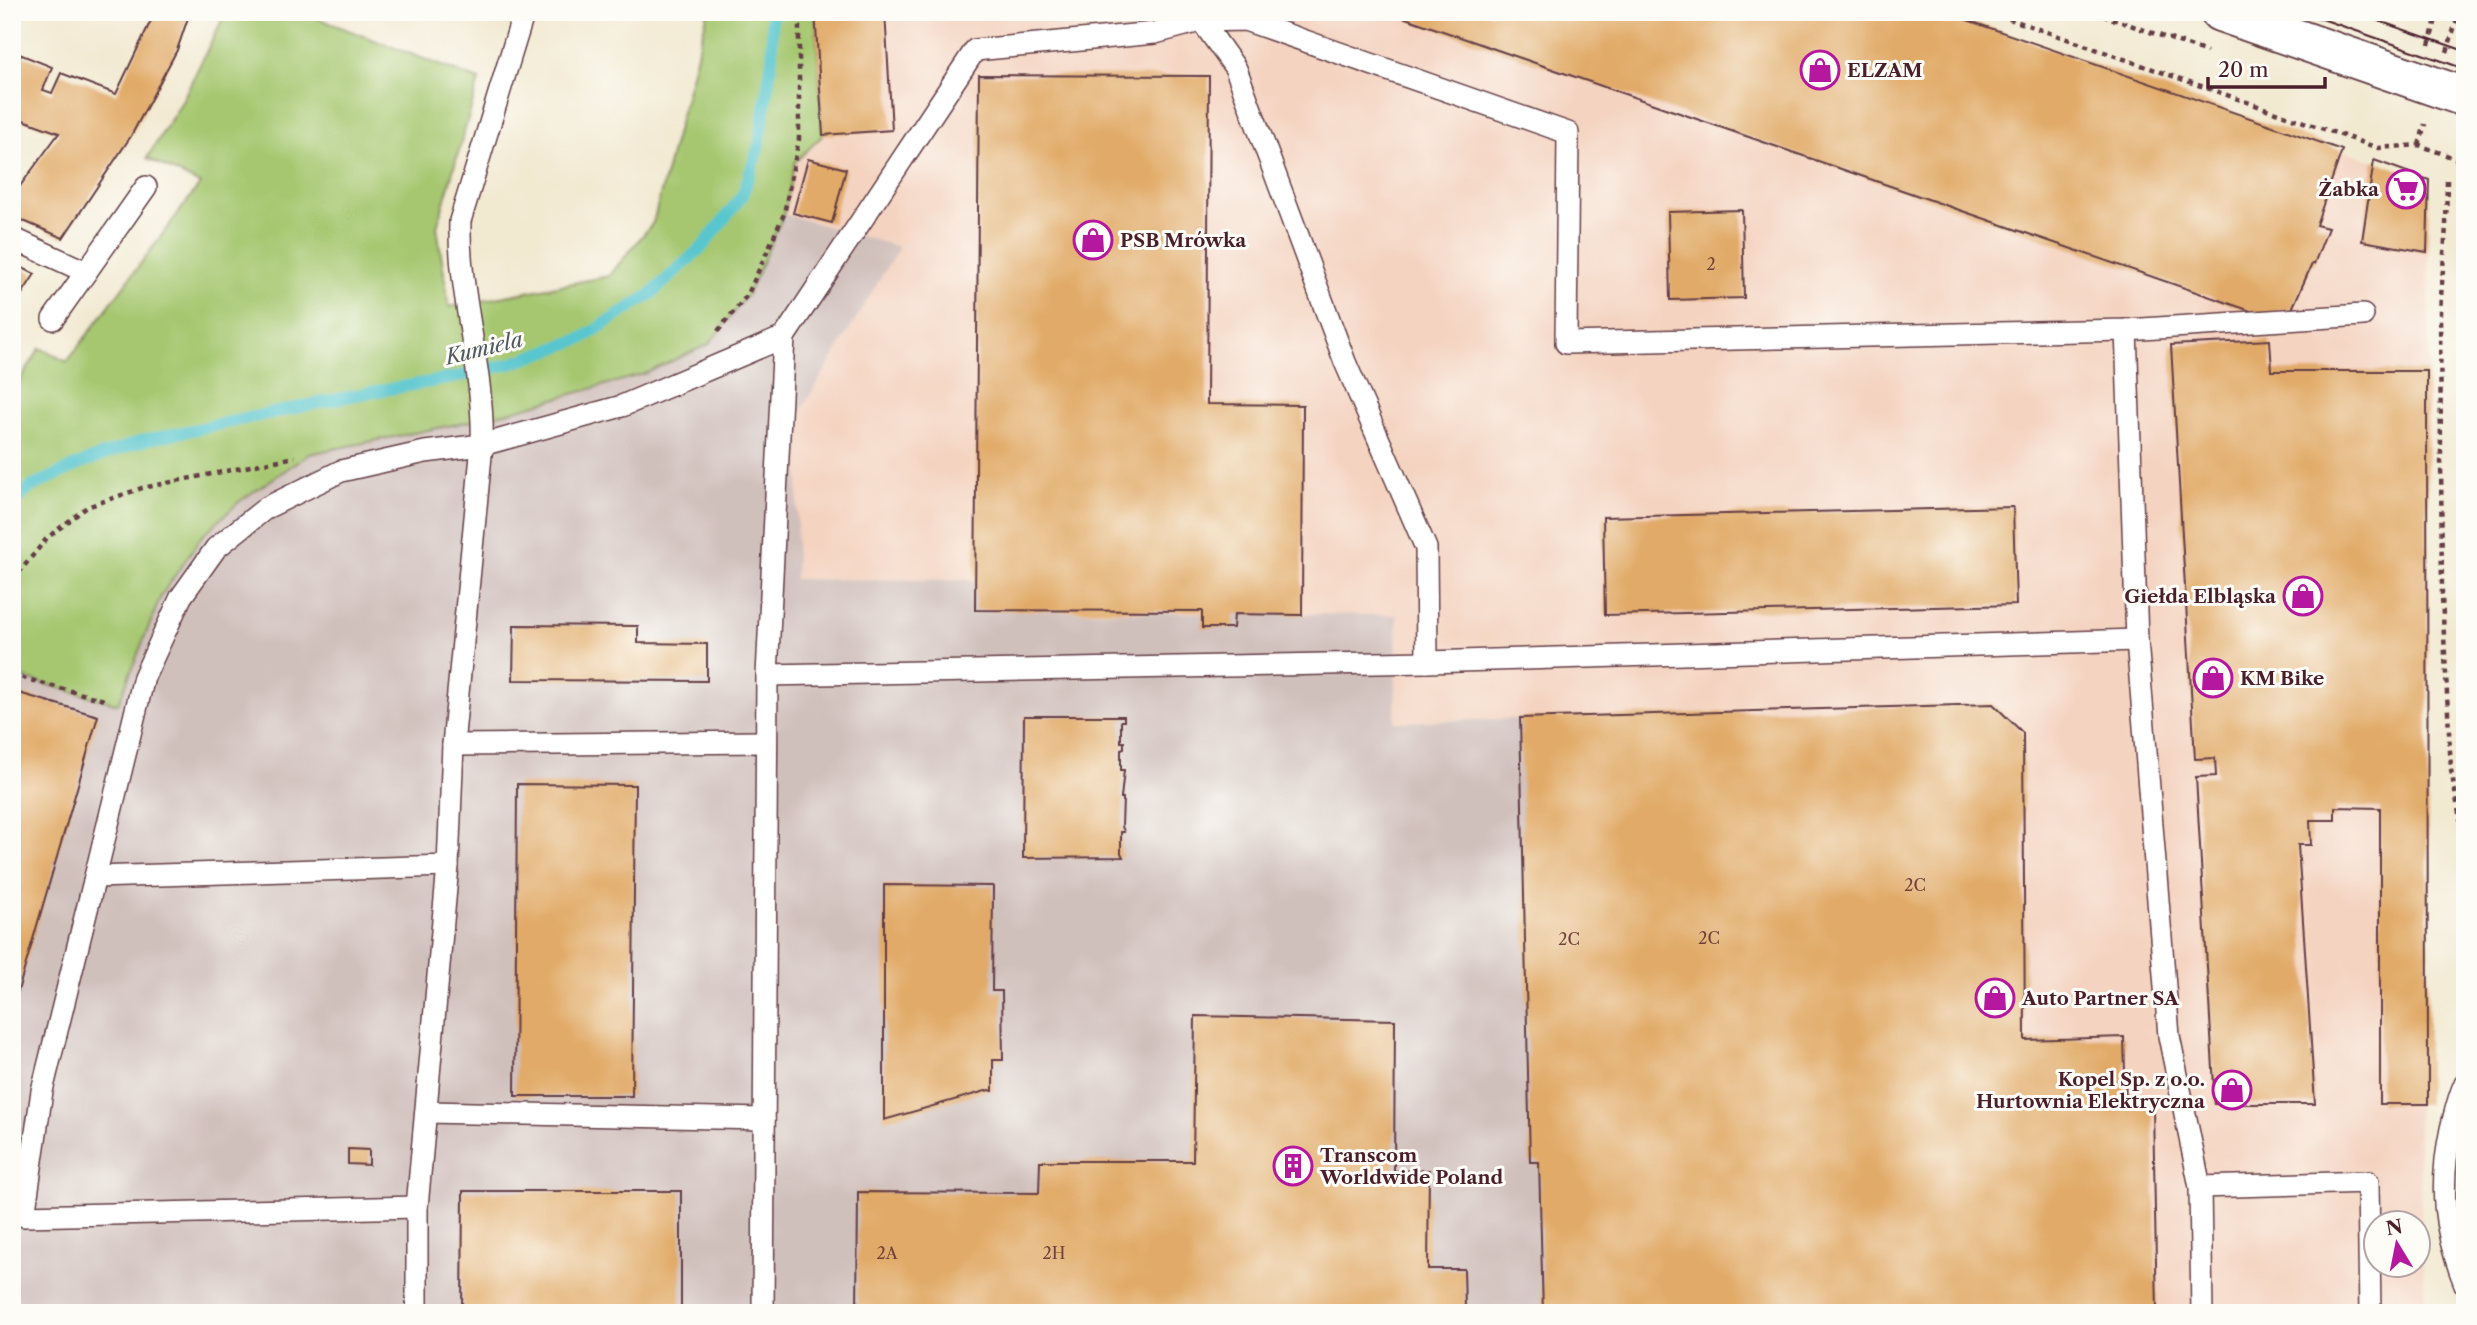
<svg xmlns="http://www.w3.org/2000/svg" width="2477" height="1325" viewBox="0 0 2477 1325" font-family="'Libre Caslon Text',serif">
<rect width="100%" height="100%" fill="#fdfcf7"/>
<filter id="ink" filterUnits="userSpaceOnUse"><feTurbulence type="fractalNoise" baseFrequency=".0143" numOctaves="2"/><feDisplacementMap in="SourceGraphic" scale="14" xChannelSelector="R" yChannelSelector="G"/><feConvolveMatrix kernelMatrix="1 2 1 2 8 2 1 2 1" color-interpolation-filters="sRGB"/></filter>
<filter id="wash" filterUnits="userSpaceOnUse"><feTurbulence type="fractalNoise" baseFrequency=".00686" numOctaves="4" result="noise"/><feDisplacementMap in="SourceGraphic" scale="28" xChannelSelector="R" yChannelSelector="G"/><feGaussianBlur stdDeviation="1.57" result="paint"/><feColorMatrix in="noise" values="0 0 0 0 0 0 0 0 0 0 0 0 0 0 0 0 0 1.4 0 .05"/><feComposite in="paint" operator="in"/></filter>
<g filter="url(#wash)">
<rect width="100%" height="100%" fill="#f2e9d1"/>
<path fill="#f4d3c0" fill-rule="evenodd" d="M 815,12 L 1944,12 L 2429,180 L 2428,1104 L 2417,1104 L 2425,1313 L 2157,1313 L 2153,1109 L 2126,1108 L 2025,1040 L 2023,733 L 1608,716 L 1394,722 L 1396,615 L 1234,614 L 1233,628 L 975,610 L 975,580 L 794,579 L 801,411 L 898,247 L 784,214 L 795,162 L 823,135 ZM 2376,1224 L 2418,1224 L 2418,1266 L 2376,1266 Z"/>
<path fill="#d0c0bc" d="M 784,214 L 899,247 L 801,411 L 795,579 L 975,580 L 976,610 L 1397,615 L 1395,722 L 1608,716 L 2023,733 L 2025,1040 L 2124,1037 L 2126,1108 L 2153,1108 L 2157,1313 L 12,1313 L 12,675 L 118,704 L 161,596 L 203,536 L 240,501 L 309,454 L 483,419 L 748,294 Z"/>
<path fill="#a6c770" stroke="#78734e" stroke-width="2" d="M 226,12 L 301,12 L 479,80 L 437,227 L 449,307 L 609,276 L 653,223 L 708,12 L 815,12 L 823,135 L 795,162 L 784,214 L 748,294 L 709,344 L 644,374 L 483,419 L 309,454 L 240,501 L 202,536 L 161,596 L 118,704 L 12,675 L 12,388 L 15,389 L 40,348 L 67,362 L 200,184 L 147,158 L 181,103 Z"/>
<g fill="none" stroke-linecap="round" stroke-linejoin="round">
<path stroke="#58c6ce" stroke-width="12" d="M 12,505 L 31,487 L 84,462 L 145,440 L 361,394 L 453,378 L 513,363 L 583,338 L 651,294 L 704,245 L 742,196 L 759,146 L 772,58 L 772,12"/>
</g>
<g id="blocks">
<g fill="#e1aa68">
<path d="M 155,12 L 190,12 L 177,50 L 131,136 L 63,238 L 12,216 L 12,197 L 59,133 L 12,116 L 12,51 L 52,67 L 43,90 L 52,93 L 61,73 L 116,94 Z"/>
<path d="M 815,12 L 885,12 L 892,130 L 823,135 Z"/>
<path d="M 1388,12 L 1944,12 L 2342,150 L 2316,225 L 2328,228 L 2314,264 L 2312,264 L 2292,309 L 2252,316 L 2251,311 Z"/>
<path d="M 979,75 L 1209,76 L 1207,404 L 1303,405 L 1302,615 L 1234,614 L 1233,628 L 1202,628 L 1202,611 L 975,610 Z"/>
<path d="M 808,159 L 846,169 L 832,223 L 793,213 Z"/>
<path d="M 2374,160 L 2429,180 L 2427,252 L 2362,241 Z"/>
<path d="M 1742,210 L 1744,298 L 1670,300 L 1668,212 Z"/>
<path d="M 12,263 L 35,274 L 12,309 Z"/>
<path d="M 2270,340 L 2272,371 L 2427,371 L 2428,1104 L 2380,1104 L 2380,808 L 2335,807 L 2335,820 L 2310,820 L 2311,845 L 2298,845 L 2315,1104 L 2215,1104 L 2196,777 L 2216,776 L 2215,758 L 2195,759 L 2171,345 Z"/>
<path d="M 2013,507 L 2016,605 L 1605,615 L 1603,517 Z"/>
<path d="M 514,625 L 638,626 L 638,643 L 707,644 L 707,681 L 513,680 Z"/>
<path d="M 12,691 L 98,716 L 13,1008 L 12,1008 Z"/>
<path d="M 1993,704 L 2023,733 L 2025,1040 L 2124,1037 L 2126,1108 L 2153,1108 L 2157,1313 L 1543,1313 L 1539,1162 L 1530,1162 L 1520,718 Z"/>
<path d="M 1024,716 L 1124,716 L 1124,721 L 1121,721 L 1121,742 L 1124,742 L 1124,748 L 1121,749 L 1121,770 L 1124,770 L 1121,798 L 1123,798 L 1122,826 L 1124,832 L 1121,832 L 1121,853 L 1123,857 L 1023,858 Z"/>
<path d="M 517,784 L 635,785 L 632,1096 L 515,1096 Z"/>
<path d="M 884,885 L 993,886 L 992,991 L 1002,991 L 1003,1060 L 993,1060 L 993,1091 L 989,1090 L 884,1120 Z"/>
<path d="M 1195,1016 L 1395,1020 L 1394,1171 L 1429,1170 L 1428,1269 L 1464,1269 L 1465,1309 L 1446,1310 L 1446,1313 L 857,1313 L 858,1192 L 1039,1193 L 1040,1161 L 1193,1161 Z"/>
<path d="M 348,1149 L 369,1150 L 369,1165 L 348,1164 Z"/>
<path d="M 463,1191 L 681,1191 L 681,1313 L 462,1313 Z"/>
</g>
</g>
</g>
<g filter="url(#ink)">
<use href="#blocks" fill-opacity="0" stroke="#633d44" stroke-width="2"/>
<g fill="none" stroke-linecap="round" stroke-linejoin="round">
<defs>
<g id="lane">
<path d="M 524,12 L 460,221 C 458,296 485,372 482,445 L 622,406 L 784,337 L 975,50 L 1155,33 L 1200,21 L 1245,20 L 1568,133 L 1566,343 L 2126,330 L 2363,315"/>
<path d="M 1196,13 L 1236,69 L 1345,362 L 1426,548 L 1427,662"/>
<path d="M 12,238 L 86,272"/>
<path d="M 53,319 L 146,187"/>
<path d="M 2126,330 L 2137,640 L 2169,1036 L 2200,1187 L 2202,1313"/>
<path d="M 784,337 L 767,675 L 1427,662 L 2137,640"/>
<path d="M 482,445 L 453,745 L 448,866 L 95,877 L 144,677 L 181,597 L 216,548 L 266,508 L 341,471 L 425,452 Z"/>
<path d="M 453,745 L 766,742"/>
<path d="M 95,877 L 42,1091 L 24,1216 L 417,1207"/>
<path d="M 2465,1083 C 2458,1098 2455,1113 2451,1129 C 2439,1187 2443,1229 2465,1284"/>
<path d="M 427,1112 L 764,1119"/>
<path d="M 2200,1187 L 2368,1182 L 2370,1313"/>
<path d="M 417,1313 L 417,1207 L 448,866"/>
<path d="M 763,1313 L 767,675"/>
</g>
<path id="secondary" d="M 2220,12 L 2465,97"/>
</defs>
<use href="#lane" stroke="#633d44" stroke-width="24"/>
<use href="#secondary" stroke="#633d44" stroke-width="42"/>
<g stroke="#633d44" stroke-width="4.5" stroke-dasharray="5 5" stroke-linecap="butt">
<path d="M 1990,12 L 2378,148 L 2419,145 L 2465,162"/>
<path d="M 2093,12 L 2207,52"/>
<path d="M 2429,45 L 2438,12"/>
<path d="M 2447,52 L 2459,12"/>
<path d="M 2419,145 L 2425,124"/>
<path d="M 2447,180 L 2446,226 L 2440,311 L 2442,597 L 2451,770 L 2465,846"/>
<path d="M 718,331 L 748,294 L 784,214 L 799,139 L 799,12"/>
<path d="M 12,581 L 47,538 L 87,507 L 142,488 L 295,457"/>
<path d="M 12,675 L 108,701"/>
</g>
<use href="#lane" stroke="#fff" stroke-width="21"/>
<use href="#secondary" stroke="#fff" stroke-width="38"/>
<g stroke="#4a1f2b" stroke-width="2">
<path d="M 2302,12 L 2465,69"/>
<path d="M 2353,12 L 2465,51"/>
</g>
</g>
</g>
<defs>
<symbol id="shop-ring" viewBox="-11 -11 22 22"><circle r="9.5" fill="#fdfcf7" stroke="#b5179e" stroke-width="1.5"/><path d="M-5-2.5h2.3a2.7 3.5 0 0 1 5.4 0H5L5.5 6h-11ZM-1.5-2.5h3a1.5 2.3 0 0 0-3 0Z" fill="#b5179e"/></symbol>
<symbol id="supermarket-ring" viewBox="-11 -11 22 22"><circle r="9.5" fill="#fdfcf7" stroke="#b5179e" stroke-width="1.5"/><path d="M-6-5.5h2.5l.6 2H6L4.5 2H-2.5L-4.4-4H-6ZM-1.5 3.2a1.3 1.3 0 1 0 .1 0ZM3 3.2a1.3 1.3 0 1 0 .1 0Z" fill="#b5179e"/></symbol>
<symbol id="building-ring" viewBox="-11 -11 22 22"><circle r="9.5" fill="#fdfcf7" stroke="#b5179e" stroke-width="1.5"/><path d="M-4-6H4V6H1V3H-1V6H-4ZM-2.5-4.3h1.7v1.8h-1.7ZM.8-4.3h1.7v1.8H.8ZM-2.5-1h1.7V.8h-1.7ZM.8-1h1.7V.8H.8Z" fill="#b5179e"/></symbol>
</defs>
<g fill-rule="evenodd">
<use href="#shop-ring" x="1798" y="48" width="44" height="44"/>
<use href="#supermarket-ring" x="2384" y="167" width="44" height="44"/>
<use href="#shop-ring" x="1071" y="218" width="44" height="44"/>
<use href="#shop-ring" x="2281" y="574" width="44" height="44"/>
<use href="#shop-ring" x="2191" y="656" width="44" height="44"/>
<use href="#shop-ring" x="1973" y="976" width="44" height="44"/>
<use href="#shop-ring" x="2210" y="1068" width="44" height="44"/>
<use href="#building-ring" x="1271" y="1144" width="44" height="44"/>
</g>
<g text-anchor="middle" dominant-baseline="central" stroke-width="6" stroke-linejoin="round" paint-order="stroke">
<g font-size="16" fill="#70423a">
<text x="1711" y="264">2</text>
<text x="1915" y="885">2C</text>
<text x="1709" y="938">2C</text>
<text x="1569" y="939">2C</text>
<text x="887" y="1253">2A</text>
<text x="1054" y="1253">2H</text>
</g>
<g font-size="19" font-weight="bold" fill="#4a1f2b" stroke="#fdfcf7" text-anchor="start">
<text x="1847" y="70">ELZAM</text>
<text x="2379" y="189" text-anchor="end">Żabka</text>
<text x="1120" y="240">PSB Mrówka</text>
<text x="2276" y="596" text-anchor="end">Giełda Elbląska</text>
<text x="2240" y="678">KM Bike</text>
<text x="2022" y="998">Auto Partner SA</text>
<text x="2205" y="1079" text-anchor="end">Kopel Sp. z o.o.<tspan x="2205" dy="22">Hurtownia Elektryczna</tspan></text>
<text x="1320" y="1155">Transcom<tspan x="1320" dy="22">Worldwide Poland</tspan></text>
</g>
<g font-size="21" font-style="italic" fill="#4f5964" stroke="#fdfcf7">
<text transform="translate(484 348) rotate(-14)">Kumiela</text>
</g>
</g>
<rect width="2477" height="1325" fill="none" stroke="#fdfcf7" stroke-width="42"/>
<g transform="translate(2397 1244) rotate(350)"><circle r="33" fill="#fdfcf7" stroke="#b5a4a5" stroke-width="2"/>
<path d="M0-5L12 26L0 18L-12 26Z" fill="#b5179e"/>
<text y="-10" font-size="19" font-weight="bold" text-anchor="middle" fill="#4a1f2b">N</text>
</g>
<path d="M2208 77v10h117v-10" fill="none" stroke="#4a1f2b" stroke-width="3.5"/>
<text x="2218" y="77" font-size="21" fill="#4a1f2b" stroke="#fdfcf7" stroke-width="5" paint-order="stroke">20 m</text>
</svg>
